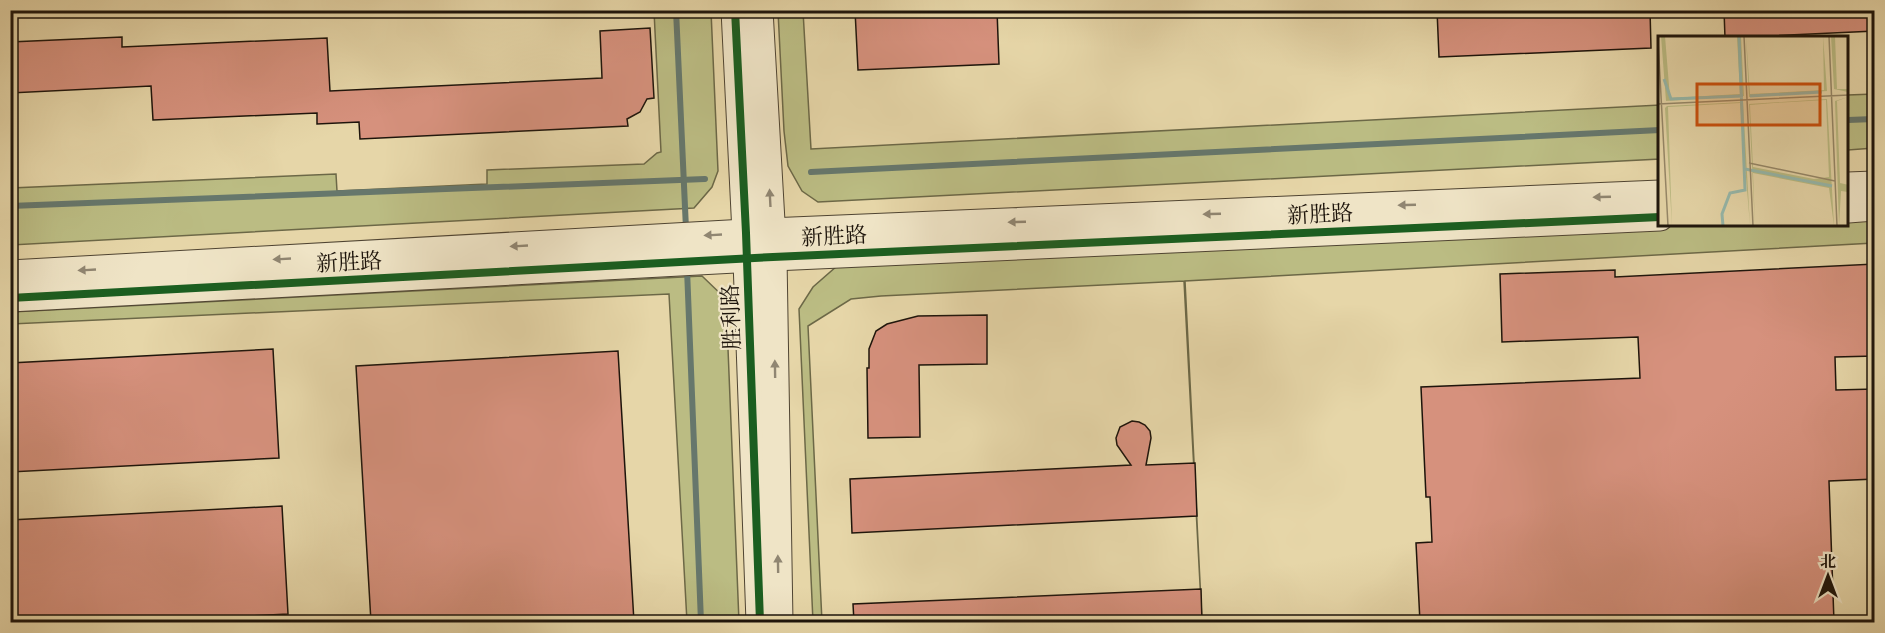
<svg xmlns="http://www.w3.org/2000/svg" width="1885" height="633" viewBox="0 0 1885 633" font-family="'EB Garamond','Noto Serif SC',serif">
<rect width="100%" height="100%" fill="#e6d6a8"/>
<filter id="stains"><feTurbulence type="fractalNoise" baseFrequency=".00333" numOctaves="4"/><feColorMatrix values="0 0 0 0 .2 0 0 0 0 .09 0 0 0 0 .02 0 0 0 .5 -.17"/></filter>
<radialGradient id="worn" r=".72"><stop offset=".6" stop-color="#630" stop-opacity="0"/><stop offset="1" stop-color="#630" stop-opacity=".3"/></radialGradient>
<g fill="#bbbc83" stroke="#6c6847" stroke-width="1.5">
<path d="M 654,11 L 711,11 L 718,171 L 712,187 L 694,208 L 11,245 L 11,188 L 336,174 L 337,191 L 487,184 L 487,170 L 644,164 L 657,153 L 661,152 Z"/>
<path d="M 778,11 L 803,11 L 811,149 L 1660,105 L 1660,159 L 818,202 L 802,191 L 788,166 L 784,131 Z"/>
<path d="M 1874,94 L 1874,148 L 1848,150 L 1848,95 Z"/>
<path d="M 1874,214 L 1874,243 L 1185,281 L 1202,622 L 1184,281 L 881,296 L 851,299 L 808,326 L 822,622 L 813,622 L 799,309 L 813,287 L 837,266 L 1662,225 L 1848,225 L 1848,216 Z"/>
<path d="M 702,276 L 726,299 L 739,622 L 687,622 L 669,294 L 11,324 L 11,312 Z"/>
</g>
<g fill="none" stroke-linecap="round" stroke-linejoin="round">
<g stroke="#66776c" stroke-width="6">
<path d="M 676,10 L 686,229"/>
<path d="M 1848,120 L 1874,119"/>
<path d="M 811,172 L 1660,130"/>
<path d="M 10,206 L 705,179"/>
<path d="M 687,269 L 701,622"/>
</g>
</g>
<g fill="#d6917d" stroke="#1d140b" stroke-width="1.5">
<path d="M 855,10 L 997,10 L 999,64 L 858,70 Z"/>
<path d="M 1437,10 L 1650,10 L 1651,48 L 1439,57 Z"/>
<path d="M 1724,10 L 1875,10 L 1875,31 L 1725,38 Z"/>
<path d="M 650,28 L 654,98 L 647,99 L 640,112 L 627,119 L 628,126 L 360,139 L 359,122 L 317,124 L 317,113 L 153,120 L 151,86 L 10,93 L 10,42 L 122,37 L 122,47 L 327,38 L 330,91 L 602,78 L 600,31 Z"/>
<path d="M 1875,264 L 1875,356 L 1835,357 L 1836,390 L 1875,389 L 1875,479 L 1829,481 L 1834,622 L 1420,622 L 1416,543 L 1432,542 L 1430,497 L 1426,497 L 1421,387 L 1640,378 L 1638,337 L 1502,342 L 1500,274 L 1615,270 L 1615,277 Z"/>
<path d="M 987,315 L 987,364 L 919,365 L 920,437 L 868,438 L 867,368 L 869,368 L 869,349 L 876,331 L 887,324 L 918,316 Z"/>
<path d="M 273,349 L 279,458 L 10,472 L 10,363 Z"/>
<path d="M 618,351 L 634,622 L 371,622 L 356,366 Z"/>
<path d="M 1132,421 L 1139,422 L 1145,425 L 1150,431 L 1151,438 L 1146,465 L 1195,463 L 1197,516 L 852,533 L 850,479 L 1131,465 L 1117,445 L 1116,438 L 1120,427 Z"/>
<path d="M 282,506 L 288,614 L 136,622 L 10,622 L 10,520 Z"/>
<path d="M 1201,589 L 1202,622 L 854,622 L 853,604 Z"/>
</g>
<g fill="none" stroke-linecap="round" stroke-linejoin="round">
<defs>
<g id="minor">
<path d="M 735,10 L 746,233 L 760,622"/>
<path d="M 759,10 L 773,257 L 779,622"/>
<path d="M 1848,186 L 1874,185"/>
<path d="M 1848,209 L 1874,207"/>
<path d="M 10,274 L 746,233 L 1660,194"/>
<path d="M 10,298 L 773,257 L 1660,217"/>
</g>
</defs>
<use href="#minor" stroke="#4f4432" stroke-width="29"/>
<use href="#minor" stroke="#efe4c6" stroke-width="27"/>
<defs>
<g id="cycleway">
<path d="M 735,10 L 746,233 L 760,622"/>
<path d="M 10,298 L 773,257 L 1660,217"/>
</g>
</defs>
<use href="#cycleway" stroke="#efe4c6" stroke-width="11"/>
<use href="#cycleway" stroke="#1b5e20" stroke-width="8"/>
</g>
<defs><path id="oneway-solid" d="M-6-.8H1V-3.2L6.5 0L1 3.2V.8H-6Z" transform="scale(1.5)"/></defs>
<g fill="#908672">
<use href="#oneway-solid" transform="translate(1602 197) rotate(178)"/>
<use href="#oneway-solid" transform="translate(770 198) rotate(-93)"/>
<use href="#oneway-solid" transform="translate(1407 205) rotate(178)"/>
<use href="#oneway-solid" transform="translate(1212 214) rotate(178)"/>
<use href="#oneway-solid" transform="translate(1017 222) rotate(178)"/>
<use href="#oneway-solid" transform="translate(713 235) rotate(177)"/>
<use href="#oneway-solid" transform="translate(519 246) rotate(177)"/>
<use href="#oneway-solid" transform="translate(282 259) rotate(177)"/>
<use href="#oneway-solid" transform="translate(87 270) rotate(177)"/>
<use href="#oneway-solid" transform="translate(775 369) rotate(-91)"/>
<use href="#oneway-solid" transform="translate(778 564) rotate(-91)"/>
</g>
<g text-anchor="middle" dominant-baseline="central" stroke-width="4.5" stroke-linejoin="round" paint-order="stroke">
<g font-size="22" fill="#1d140b" stroke="#efe4c6">
<text transform="translate(1320 214) rotate(-3)">新胜路</text>
<text transform="translate(834 236) rotate(-3)">新胜路</text>
<text transform="translate(349 262) rotate(-3)">新胜路</text>
<text transform="translate(731 317) rotate(-92)">胜利路</text>
</g>
</g>
<g transform="translate(1658 36)">
<rect width="190" height="190" fill="#e6d6a8"/>
<path d="M 3,0 L 7,0 L 12,62 L 82,58 L 79,0 L 83,0 L 86,60 L 8,65 ZM 88,0 L 92,58 L 166,54 L 165,0 L 169,55 L 91,61 ZM 173,0 L 177,0 L 179,53 L 190,53 L 190,56 L 176,53 ZM 190,61 L 179,65 L 182,147 L 191,149 L 190,156 L 183,155 L 181,190 L 177,65 ZM 169,63 L 176,190 L 171,152 L 95,137 L 97,190 L 91,68 ZM 168,64 L 171,141 L 156,143 L 95,131 L 92,69 L 116,67 L 118,95 L 116,67 ZM 85,66 L 92,190 L 82,67 L 10,71 L 14,190 L 7,72 L 9,70 Z" fill="#bbbc83" fill-rule="evenodd"/>
<path fill="none" stroke="#96b9ac" stroke-width="3" d="M 6,43 L 13,63 L 85,60M 92,60 L 164,56M 87,133 L 174,150M 65,190 L 64,178 L 72,157 L 87,154 L 81,0"/>
<path fill="none" stroke="#968869" stroke-width="1.5" d="M 86,0 L 95,190M 171,0 L 179,190M 0,4 L 10,190M 0,68 L 191,59M 91,127 L 177,145"/>
<path fill="#ca4f0c" fill-opacity="0.15" stroke="#ca4f0c" stroke-width="3" d="M 39,48 L 162,48 L 162,89 L 39,89 Z"/>
<rect width="190" height="190" fill="none" stroke="#1d140b" stroke-width="3"/>
</g>
<rect width="1885" height="633" fill="none" stroke="#e6d6a8" stroke-width="36"/>
<rect x="12" y="12" width="1861" height="609" fill="none" stroke="#1d140b" stroke-width="3"/>
<rect x="18" y="18" width="1849" height="597" fill="none" stroke="#1d140b" stroke-width="1.5"/>
<g transform="translate(1828 576)" stroke="#efe4c6" stroke-width="4.5" paint-order="stroke">
<path d="M0-4.5L10 22L0 15L-10 22Z" fill="#1d140b"/>
<text y="-9" font-size="16" font-weight="bold" text-anchor="middle" fill="#1d140b">北</text>
</g>
<rect width="100%" height="100%" filter="url(#stains)"/>
<rect width="100%" height="100%" fill="url(#worn)"/>
</svg>
